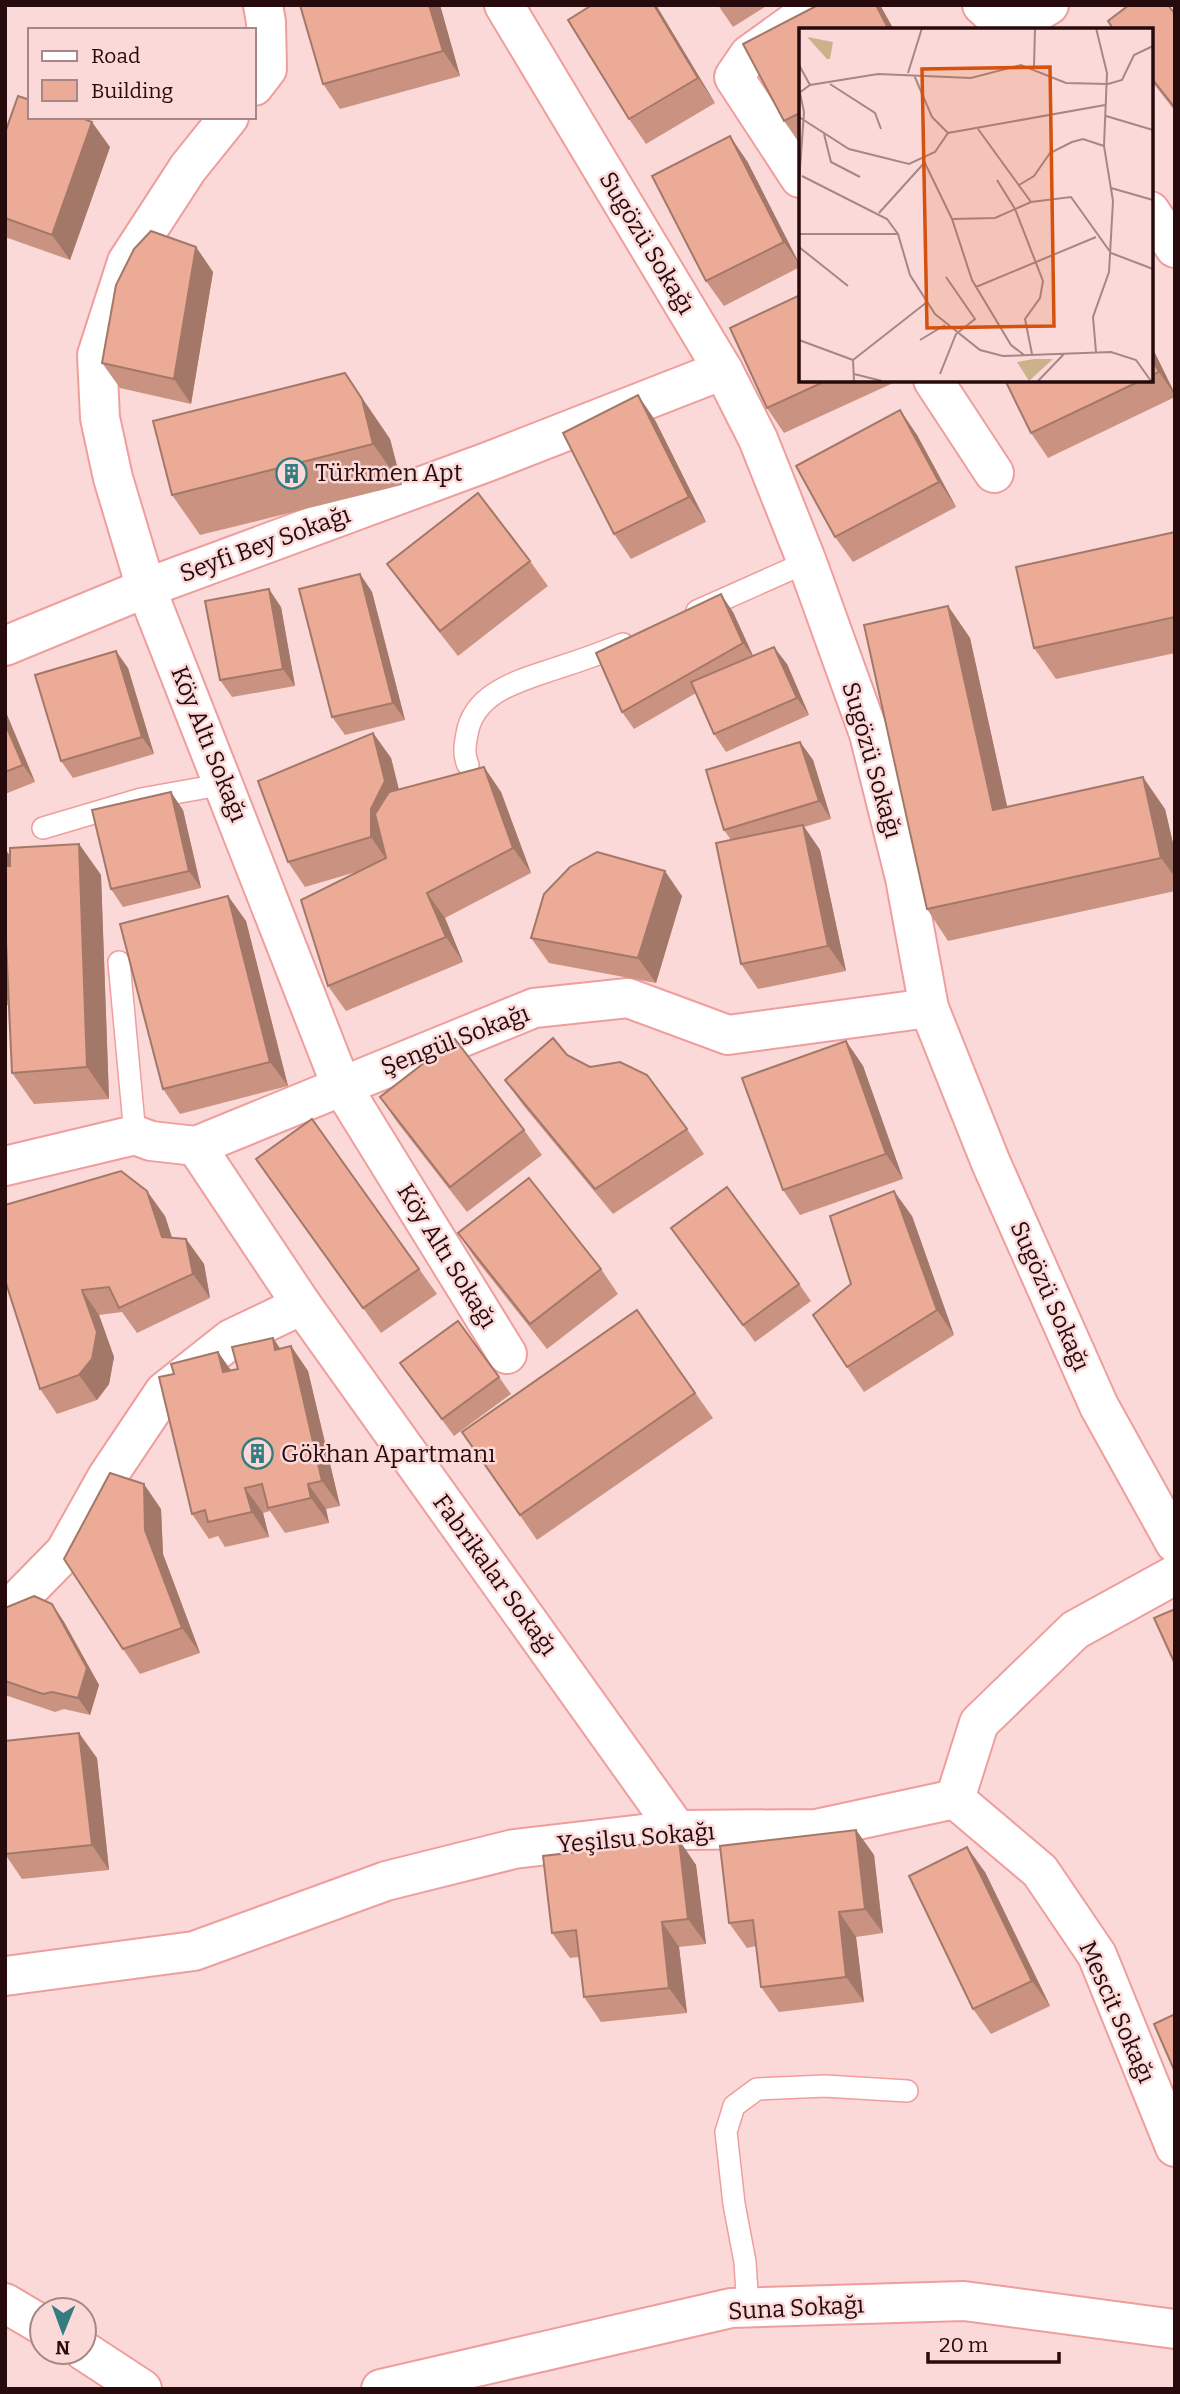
<svg xmlns="http://www.w3.org/2000/svg" width="1180" height="2394" viewBox="0 0 1180 2394" font-family="Bitter,serif">
<rect width="100%" height="100%" fill="#fbd9d8"/>
<g fill="none" stroke-linecap="round" stroke-linejoin="round">
<defs>
<g id="service">
<path d="M 697,611 L 807,562"/>
<path d="M 468,765 C 463,754 465,745 467,734 C 474,691 522,680 557,668 C 579,661 602,653 623,644"/>
<path d="M 43,828 L 141,799 L 225,784"/>
<path d="M 119,962 L 135,1135"/>
<path d="M 748,2308 L 745,2262 L 734,2204 L 726,2132 L 734,2106 L 757,2089 L 825,2086 L 907,2091"/>
</g>
<g id="minor">
<path d="M 504,5 L 723,370 L 758,439 L 807,562 L 869,734 L 905,878 L 929,1008 L 991,1163 L 1099,1406 L 1175,1543"/>
<path d="M 1009,29 L 1049,5"/>
<path d="M 254,86 L 267,69 L 266,22 L 263,5"/>
<path d="M 229,117 L 188,168 L 127,262 L 97,355 L 100,418 L 113,478 L 146,588 L 341,1085 L 507,1354"/>
<path d="M 800,178 L 734,77 L 749,55 L 818,5"/>
<path d="M 933,380 L 994,473"/>
<path d="M 5,646 L 146,588 L 490,461 L 723,370"/>
<path d="M 196,1146 L 302,1305 L 677,1830"/>
<path d="M 5,1166 L 135,1135 L 151,1141 L 196,1146 L 534,1008 L 628,998 L 728,1035 L 929,1008"/>
<path d="M 5,1608 L 14,1604 L 65,1552 L 107,1477 L 164,1392 L 231,1339 L 302,1305"/>
<path d="M 955,1799 L 1040,1871 L 1097,1955 L 1175,2147"/>
<path d="M 5,1976 L 194,1951 L 386,1881 L 514,1849 L 677,1830 L 816,1829 L 955,1799 L 979,1723 L 1075,1630 L 1175,1575"/>
<path d="M 5,2303 L 42,2325"/>
<path d="M 84,2351 L 142,2389"/>
<path d="M 381,2389 L 731,2308 L 964,2301 L 1175,2329"/>
</g>
<g id="tertiary">
<path d="M 982,5 L 1010,30"/>
<path d="M 1150,211 L 1175,248"/>
</g>
</defs>
<use href="#service" stroke="#ef9e9e" stroke-width="24"/>
<use href="#minor" stroke="#ef9e9e" stroke-width="42"/>
<use href="#tertiary" stroke="#ef9e9e" stroke-width="42"/>
<use href="#service" stroke="#fff" stroke-width="21"/>
<use href="#minor" stroke="#fff" stroke-width="38"/>
<use href="#tertiary" stroke="#fff" stroke-width="38"/>
</g>
<g fill="#ca9381">
<path d="M 300,5 L 440,5 L 460,76 L 340,109 L 323,84 Z"/>
<path d="M 656,5 L 715,103 L 646,144 L 629,119 Z"/>
<path d="M 718,5 L 768,5 L 733,27 Z"/>
<path d="M 818,5 L 880,5 L 894,30 L 800,30 L 800,144 L 784,121 L 743,44 Z"/>
<path d="M 1175,14 L 1175,111 L 1150,79 L 1150,30 Z"/>
<path d="M 5,133 L 110,147 L 70,260 L 5,237 Z"/>
<path d="M 747,161 L 800,265 L 800,267 L 724,306 L 706,281 Z"/>
<path d="M 196,247 L 213,272 L 191,404 L 120,388 L 102,363 Z"/>
<path d="M 1150,343 L 1175,394 L 1175,397 L 1048,458 L 1031,433 L 1005,380 L 1150,380 Z"/>
<path d="M 345,373 L 390,439 L 402,485 L 200,535 L 172,495 Z"/>
<path d="M 800,380 L 889,380 L 891,384 L 784,433 L 767,408 Z"/>
<path d="M 900,410 L 917,435 L 956,507 L 853,562 L 835,537 Z"/>
<path d="M 655,420 L 706,522 L 631,559 L 614,534 Z"/>
<path d="M 1175,532 L 1175,653 L 1056,679 L 1034,648 Z"/>
<path d="M 530,561 L 548,586 L 458,656 L 405,589 L 387,564 Z"/>
<path d="M 360,574 L 372,592 L 405,720 L 345,735 L 332,717 Z"/>
<path d="M 948,606 L 970,638 L 1007,807 L 1165,809 L 1175,852 L 1175,891 L 948,941 L 927,909 Z"/>
<path d="M 281,607 L 295,686 L 232,697 L 220,680 Z"/>
<path d="M 733,612 L 753,656 L 787,664 L 809,715 L 726,752 L 714,734 L 696,693 L 634,729 L 622,712 Z"/>
<path d="M 128,668 L 154,754 L 73,778 L 61,761 Z"/>
<path d="M 5,710 L 35,782 L 5,794 Z"/>
<path d="M 373,733 L 391,758 L 399,790 L 484,767 L 501,792 L 531,873 L 445,918 L 463,962 L 346,1011 L 328,986 L 363,870 L 305,887 L 288,862 Z"/>
<path d="M 800,742 L 813,760 L 831,819 L 804,827 L 820,850 L 846,971 L 758,989 L 741,964 L 731,840 L 724,830 Z"/>
<path d="M 183,810 L 201,888 L 123,907 L 111,889 Z"/>
<path d="M 79,844 L 101,875 L 109,1099 L 34,1104 L 12,1073 L 9,1005 L 5,1005 L 5,849 L 10,856 Z"/>
<path d="M 228,896 L 246,921 L 288,1086 L 180,1114 L 163,1089 Z"/>
<path d="M 682,896 L 656,983 L 549,963 L 531,938 Z"/>
<path d="M 846,1041 L 863,1066 L 903,1179 L 800,1215 L 783,1190 Z"/>
<path d="M 567,1055 L 590,1067 L 687,1129 L 704,1154 L 613,1214 L 523,1105 L 505,1080 Z"/>
<path d="M 380,1097 L 524,1130 L 542,1155 L 467,1212 L 397,1122 Z"/>
<path d="M 312,1119 L 437,1294 L 381,1333 L 256,1159 Z"/>
<path d="M 165,1216 L 172,1238 L 186,1239 L 204,1264 L 210,1298 L 137,1333 L 122,1312 L 99,1315 L 114,1357 L 109,1384 L 97,1400 L 57,1414 L 40,1389 L 5,1280 Z"/>
<path d="M 912,1216 L 954,1335 L 864,1392 L 847,1367 L 851,1284 Z"/>
<path d="M 458,1233 L 601,1269 L 618,1294 L 547,1349 L 475,1258 Z"/>
<path d="M 684,1245 L 799,1284 L 811,1301 L 755,1342 Z"/>
<path d="M 637,1310 L 713,1418 L 537,1540 L 462,1432 Z"/>
<path d="M 273,1338 L 280,1349 L 291,1346 L 308,1371 L 340,1506 L 326,1509 L 329,1523 L 285,1533 L 270,1511 L 263,1513 L 269,1537 L 225,1547 L 218,1536 L 209,1539 L 192,1514 L 218,1352 L 231,1370 L 238,1369 Z"/>
<path d="M 400,1363 L 499,1377 L 511,1394 L 454,1436 Z"/>
<path d="M 161,1509 L 163,1554 L 200,1653 L 140,1674 L 123,1649 Z"/>
<path d="M 52,1604 L 64,1622 L 99,1685 L 90,1715 L 64,1709 L 55,1712 L 5,1695 L 5,1608 Z"/>
<path d="M 5,1741 L 97,1758 L 109,1870 L 22,1879 L 5,1854 Z"/>
<path d="M 856,1830 L 874,1855 L 883,1933 L 856,1937 L 864,2002 L 779,2012 L 761,1987 L 756,1946 L 747,1948 L 729,1923 Z"/>
<path d="M 679,1840 L 696,1865 L 706,1944 L 679,1947 L 687,2013 L 601,2022 L 584,1997 L 579,1957 L 570,1958 L 552,1933 Z"/>
<path d="M 985,1872 L 1050,2006 L 991,2034 L 973,2009 Z"/>
</g>
<g fill="#a47869">
<path d="M 429,5 L 440,5 L 460,76 L 443,51 Z"/>
<path d="M 654,5 L 656,5 L 715,103 L 698,78 Z"/>
<path d="M 876,5 L 880,5 L 894,30 L 889,30 Z"/>
<path d="M 92,122 L 110,147 L 70,260 L 52,235 Z"/>
<path d="M 730,136 L 747,161 L 800,265 L 784,242 Z"/>
<path d="M 196,247 L 213,272 L 191,404 L 174,379 Z"/>
<path d="M 1150,343 L 1175,394 L 1175,395 L 1159,372 L 1150,354 Z"/>
<path d="M 345,373 L 390,439 L 402,485 L 373,444 Z"/>
<path d="M 638,395 L 655,420 L 706,522 L 689,497 Z"/>
<path d="M 900,410 L 917,435 L 956,507 L 939,482 Z"/>
<path d="M 360,574 L 372,592 L 405,720 L 393,703 Z"/>
<path d="M 269,589 L 281,607 L 295,686 L 283,669 Z"/>
<path d="M 721,594 L 733,612 L 755,660 L 743,643 Z"/>
<path d="M 948,606 L 970,638 L 1015,842 L 993,810 Z"/>
<path d="M 774,647 L 787,664 L 809,715 L 797,698 Z"/>
<path d="M 116,651 L 128,668 L 154,754 L 142,737 Z"/>
<path d="M 5,710 L 35,782 L 23,765 L 5,723 Z"/>
<path d="M 373,733 L 391,758 L 403,806 L 388,862 L 371,837 Z"/>
<path d="M 800,742 L 813,760 L 831,819 L 819,801 Z"/>
<path d="M 484,767 L 501,792 L 531,873 L 513,848 Z"/>
<path d="M 1143,777 L 1165,809 L 1175,852 L 1175,877 L 1161,858 Z"/>
<path d="M 171,792 L 183,810 L 201,888 L 189,871 Z"/>
<path d="M 803,825 L 820,850 L 846,971 L 828,946 Z"/>
<path d="M 79,844 L 101,875 L 109,1099 L 87,1067 Z"/>
<path d="M 5,849 L 15,863 L 5,880 Z"/>
<path d="M 665,871 L 682,896 L 656,983 L 638,958 Z"/>
<path d="M 427,893 L 445,918 L 463,962 L 446,937 Z"/>
<path d="M 228,896 L 246,921 L 288,1086 L 270,1062 Z"/>
<path d="M 5,918 L 11,1005 L 5,996 Z"/>
<path d="M 846,1041 L 863,1066 L 903,1179 L 886,1154 Z"/>
<path d="M 147,1191 L 165,1216 L 180,1262 L 162,1237 Z"/>
<path d="M 894,1191 L 912,1216 L 954,1335 L 937,1310 Z"/>
<path d="M 186,1239 L 204,1264 L 210,1298 L 193,1274 Z"/>
<path d="M 82,1290 L 99,1315 L 114,1357 L 109,1384 L 97,1400 L 79,1375 Z"/>
<path d="M 273,1338 L 290,1363 L 275,1350 Z"/>
<path d="M 291,1346 L 308,1371 L 340,1506 L 322,1481 Z"/>
<path d="M 218,1352 L 235,1377 L 223,1372 Z"/>
<path d="M 144,1484 L 161,1509 L 163,1554 L 200,1653 L 182,1628 L 145,1530 Z"/>
<path d="M 308,1484 L 326,1509 L 329,1523 L 311,1498 Z"/>
<path d="M 245,1488 L 263,1513 L 269,1537 L 252,1512 Z"/>
<path d="M 52,1604 L 64,1622 L 99,1685 L 90,1715 L 78,1698 Z"/>
<path d="M 79,1733 L 97,1758 L 109,1870 L 92,1845 Z"/>
<path d="M 856,1830 L 874,1855 L 883,1933 L 865,1909 Z"/>
<path d="M 679,1840 L 696,1865 L 706,1944 L 688,1919 Z"/>
<path d="M 967,1847 L 985,1872 L 1050,2006 L 1032,1981 Z"/>
<path d="M 839,1912 L 856,1937 L 864,2002 L 846,1977 Z"/>
<path d="M 662,1922 L 679,1947 L 687,2013 L 669,1988 Z"/>
</g>
<g fill="#ebab96" stroke="#a47869" stroke-width="2">
<path d="M 300,5 L 429,5 L 443,51 L 323,84 Z"/>
<path d="M 592,5 L 654,5 L 698,78 L 629,119 L 568,20 Z"/>
<path d="M 818,5 L 876,5 L 889,30 L 800,30 L 800,113 L 784,121 L 743,44 Z"/>
<path d="M 1129,5 L 1168,5 L 1175,14 L 1175,108 L 1150,76 L 1150,30 L 1114,30 L 1108,21 Z"/>
<path d="M 18,96 L 30,100 L 30,117 L 79,117 L 92,122 L 52,235 L 5,218 L 5,133 Z"/>
<path d="M 730,136 L 784,242 L 706,281 L 652,176 Z"/>
<path d="M 151,231 L 196,247 L 174,379 L 102,363 L 116,285 L 134,249 Z"/>
<path d="M 800,295 L 800,380 L 828,380 L 767,408 L 730,328 Z"/>
<path d="M 1150,354 L 1159,372 L 1150,376 Z"/>
<path d="M 345,373 L 362,399 L 373,444 L 172,495 L 153,421 Z"/>
<path d="M 1005,380 L 1142,380 L 1031,433 Z"/>
<path d="M 638,395 L 689,497 L 614,534 L 563,433 Z"/>
<path d="M 900,410 L 939,482 L 835,537 L 796,466 Z"/>
<path d="M 478,493 L 530,561 L 440,631 L 387,564 Z"/>
<path d="M 1175,532 L 1175,617 L 1034,648 L 1016,567 Z"/>
<path d="M 360,574 L 393,703 L 332,717 L 299,589 Z"/>
<path d="M 269,589 L 283,669 L 220,680 L 205,601 Z"/>
<path d="M 721,594 L 743,643 L 622,712 L 596,653 Z"/>
<path d="M 948,606 L 993,810 L 1143,777 L 1161,858 L 927,909 L 864,625 Z"/>
<path d="M 774,647 L 797,698 L 714,734 L 691,682 Z"/>
<path d="M 116,651 L 142,737 L 61,761 L 35,675 Z"/>
<path d="M 5,723 L 23,765 L 5,772 Z"/>
<path d="M 373,733 L 385,781 L 371,809 L 371,837 L 288,862 L 258,781 Z"/>
<path d="M 800,742 L 819,801 L 724,830 L 706,770 Z"/>
<path d="M 484,767 L 513,848 L 427,893 L 446,937 L 328,986 L 301,900 L 386,858 L 375,814 L 389,792 Z"/>
<path d="M 171,792 L 189,871 L 111,889 L 92,810 Z"/>
<path d="M 803,825 L 828,946 L 741,964 L 716,843 Z"/>
<path d="M 79,844 L 87,1067 L 12,1073 L 5,918 L 5,866 L 10,866 L 10,848 Z"/>
<path d="M 597,852 L 665,871 L 638,958 L 531,938 L 544,894 L 570,867 Z"/>
<path d="M 228,896 L 270,1062 L 163,1089 L 120,924 Z"/>
<path d="M 553,1038 L 567,1055 L 590,1067 L 620,1062 L 647,1075 L 687,1129 L 595,1189 L 505,1080 Z"/>
<path d="M 455,1039 L 524,1130 L 450,1187 L 380,1097 Z"/>
<path d="M 846,1041 L 886,1154 L 783,1190 L 742,1078 Z"/>
<path d="M 312,1119 L 419,1269 L 363,1308 L 256,1159 Z"/>
<path d="M 121,1171 L 147,1191 L 162,1237 L 186,1239 L 193,1274 L 119,1308 L 109,1287 L 82,1290 L 97,1332 L 92,1359 L 79,1375 L 40,1389 L 5,1280 L 5,1205 Z"/>
<path d="M 529,1178 L 601,1269 L 530,1324 L 458,1233 Z"/>
<path d="M 727,1187 L 799,1284 L 743,1325 L 671,1228 Z"/>
<path d="M 894,1191 L 937,1310 L 847,1367 L 813,1315 L 851,1284 L 830,1216 Z"/>
<path d="M 637,1310 L 695,1393 L 520,1515 L 462,1432 Z"/>
<path d="M 458,1321 L 499,1377 L 442,1419 L 400,1363 Z"/>
<path d="M 273,1338 L 275,1350 L 291,1346 L 322,1481 L 308,1484 L 311,1498 L 268,1508 L 262,1484 L 245,1488 L 252,1512 L 208,1522 L 205,1510 L 192,1514 L 159,1377 L 174,1374 L 171,1364 L 218,1352 L 223,1372 L 238,1369 L 232,1347 Z"/>
<path d="M 110,1473 L 144,1484 L 145,1530 L 182,1628 L 123,1649 L 64,1559 Z"/>
<path d="M 34,1596 L 52,1604 L 87,1668 L 78,1698 L 52,1692 L 43,1694 L 5,1681 L 5,1608 Z"/>
<path d="M 1175,1609 L 1175,1664 L 1154,1618 Z"/>
<path d="M 79,1733 L 92,1845 L 5,1854 L 5,1741 Z"/>
<path d="M 856,1830 L 865,1909 L 839,1912 L 846,1977 L 761,1987 L 753,1920 L 729,1923 L 720,1846 Z"/>
<path d="M 679,1840 L 688,1919 L 662,1922 L 669,1988 L 584,1997 L 576,1930 L 552,1933 L 543,1856 Z"/>
<path d="M 967,1847 L 1032,1981 L 973,2009 L 909,1876 Z"/>
<path d="M 1175,2014 L 1175,2072 L 1154,2024 Z"/>
</g>
<defs>
<symbol id="building-ring" viewBox="-11 -11 22 22"><circle r="9.5" fill="#fbd9d8" stroke="#337c7f" stroke-width="1.5"/><path d="M-4-6H4V6H1V3H-1V6H-4ZM-2.5-4.3h1.7v1.8h-1.7ZM.8-4.3h1.7v1.8H.8ZM-2.5-1h1.7V.8h-1.7ZM.8-1h1.7V.8H.8Z" fill="#337c7f"/></symbol>
</defs>
<g fill-rule="evenodd">
<use href="#building-ring" x="274" y="456" width="35" height="35"/>
<use href="#building-ring" x="240" y="1436" width="35" height="35"/>
</g>
<g text-anchor="middle" dominant-baseline="central" stroke-width="5" stroke-linejoin="round" paint-order="stroke">
<g font-size="24" fill="#260a0c" stroke="#fbd9d8">
<text transform="translate(647 243) rotate(59)">Sugözü Sokağı</text>
<text transform="translate(265 544) rotate(-20)">Seyfi Bey Sokağı</text>
<text transform="translate(209 744) rotate(68)">Köy Altı Sokağı</text>
<text transform="translate(872 760) rotate(74)">Sugözü Sokağı</text>
<text transform="translate(455 1040) rotate(-21)">Şengül Sokağı</text>
<text transform="translate(447 1256) rotate(58)">Köy Altı Sokağı</text>
<text transform="translate(1050 1296) rotate(66)">Sugözü Sokağı</text>
<text transform="translate(495 1575) rotate(54)">Fabrikalar Sokağı</text>
<text transform="translate(636 1838) rotate(-5)">Yeşilsu Sokağı</text>
<text transform="translate(1117 2012) rotate(66)">Mescit Sokağı</text>
<text transform="translate(796 2308) rotate(-3)">Suna Sokağı</text>
</g>
<g font-size="24" fill="#260a0c" stroke="#fbd9d8" text-anchor="start">
<text x="315" y="473">Türkmen Apt</text>
<text x="281" y="1454">Gökhan Apartmanı</text>
</g>
</g>
<g transform="translate(799 28)">
<rect width="354" height="354" fill="#fbd9d8"/>
<path d="M 8,9 L 34,14 L 31,31 L 28,31 ZM 254,331 L 230,353 L 218,334 L 235,331 Z" fill="#cbb28b"/>
<path fill="none" stroke="#a68686" stroke-width="2" d="M 297,0 L 308,45 L 305,118 L 314,173 L 310,244 L 294,289 L 297,324M 0,37 L 11,57M 235,39 L 236,0M 109,45 L 123,0M 115,47 L 133,89 L 149,105M 31,56 L 76,85 L 82,101M 0,65 L 11,57 L 79,46 L 172,50 L 222,37 L 267,55 L 309,56 L 323,52 L 335,27 L 354,18M 307,88 L 354,102M 0,89 L 50,121 L 110,136 L 136,124 L 149,105 L 306,77M 179,101 L 232,174M 25,106 L 32,134 L 61,149M 124,131 L 153,191 L 173,252 L 212,317 L 225,327M 3,148 L 88,191 L 99,206 L 111,247 L 136,286 L 181,322 L 204,328 L 312,324 L 337,332 L 352,353M 198,152 L 216,181 L 244,253 L 241,270 L 226,291 L 233,326M 0,155 L 5,84 L 1,65M 220,157 L 235,148 L 251,125 L 273,114 L 284,111 L 305,118M 312,160 L 354,172M 80,185 L 126,134M 153,191 L 196,190 L 232,174 L 272,169 L 312,225 L 354,241M 0,206 L 99,206M 0,219 L 49,258M 177,259 L 297,209M 0,312 L 54,332M 121,312 L 146,297M 54,332 L 128,274M 54,332 L 55,353M 55,346 L 83,353M 141,346 L 157,306 L 176,291 L 147,249M 239,353 L 265,326"/>
<path fill="#d5510c" fill-opacity="0.15" stroke="#d5510c" stroke-width="3.5" d="M 251,39 L 255,298 L 128,300 L 123,41 Z"/>
<rect width="354" height="354" fill="none" stroke="#260a0c" stroke-width="3.5"/>
</g>
<rect width="1180" height="2394" fill="none" stroke="#260a0c" stroke-width="14"/>
<rect x="28" y="28" width="228" height="91" fill="#fbd9d8" stroke="#a68686" stroke-width="2"/>
<rect x="42" y="51" width="35" height="10" fill="#ffffff" stroke="#a68686" stroke-width="2"/>
<text x="91" y="63" font-size="21" fill="#260a0c">Road</text>
<rect x="42" y="80" width="35" height="21" fill="#ebab96" stroke="#a68686" stroke-width="2"/>
<text x="91" y="98" font-size="21" fill="#260a0c">Building</text>
<g transform="translate(63 2331) rotate(181)"><circle r="33" fill="#fbd9d8" stroke="#a68686" stroke-width="2"/>
<path d="M0-5L12 26L0 18L-12 26Z" fill="#337c7f"/>
<text y="-10" font-size="19" font-weight="bold" text-anchor="middle" fill="#260a0c">N</text>
</g>
<path d="M928 2352v10h131v-10" fill="none" stroke="#260a0c" stroke-width="3.5"/>
<text x="939" y="2352" font-size="21" fill="#260a0c" stroke="#fbd9d8" stroke-width="5" paint-order="stroke">20 m</text>
</svg>
